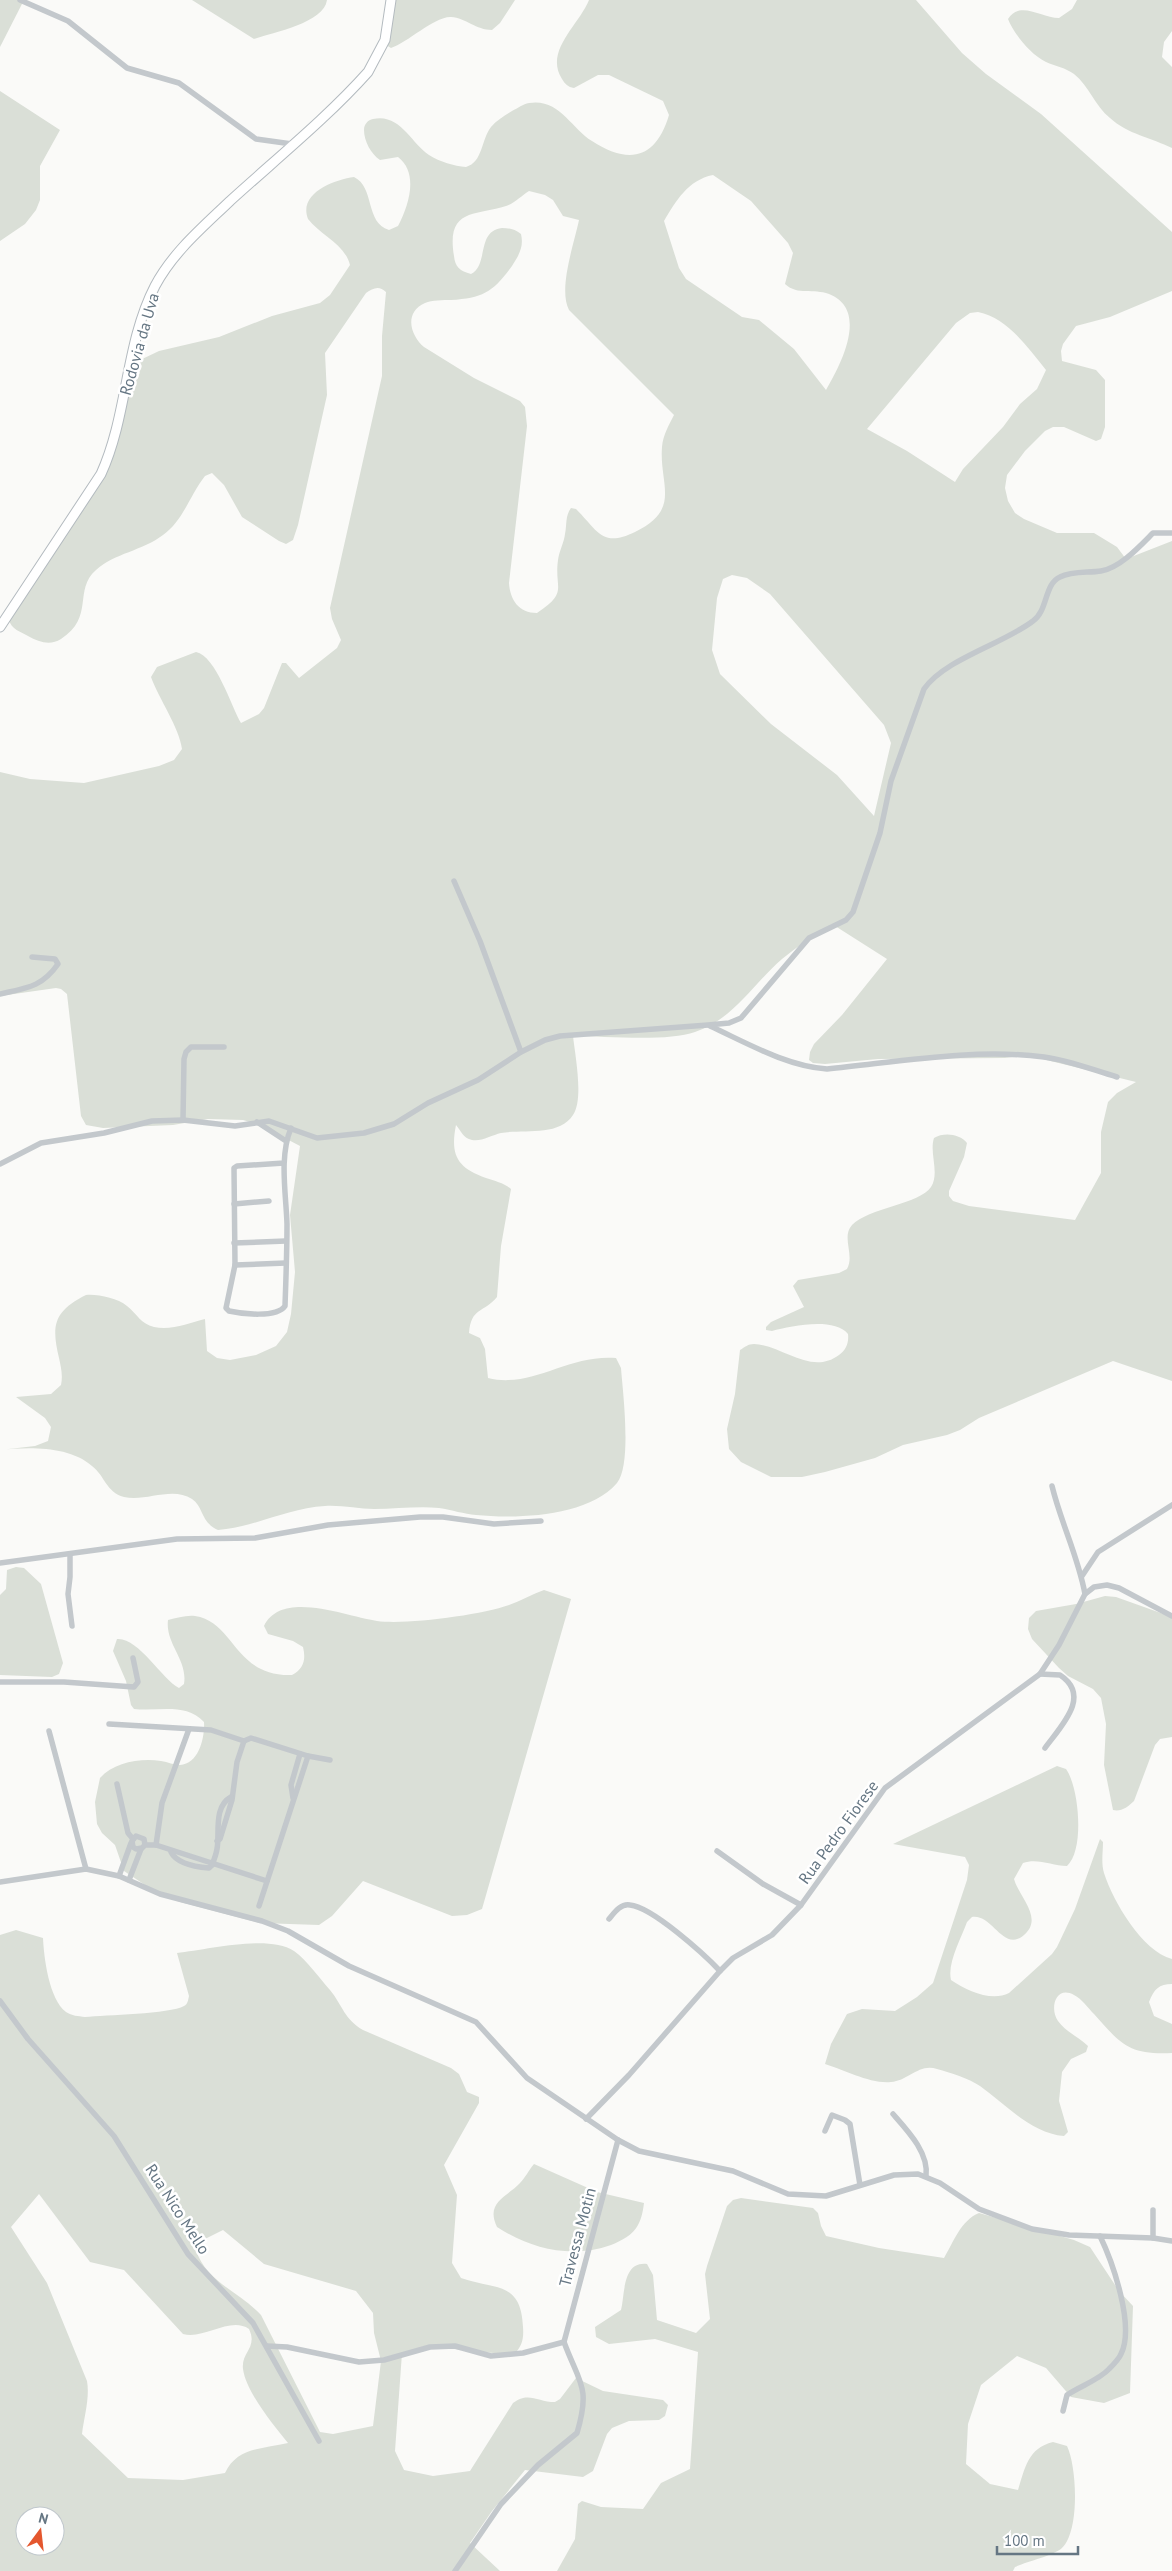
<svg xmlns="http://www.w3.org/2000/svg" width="1172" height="2571" viewBox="0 0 1172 2571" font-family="'PT Sans',sans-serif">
<rect width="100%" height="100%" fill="#fafaf8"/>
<g fill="#dadfd7" fill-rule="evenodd">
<path d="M 0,0 L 24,0 L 0,47 Z"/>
<path d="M 192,0 L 327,0 C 324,23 274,32 254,39 Z"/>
<path d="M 394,0 L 515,0 L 500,23 L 492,30 C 476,30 466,18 451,17 C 435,16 407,43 391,48 L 386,45 Z"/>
<path d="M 589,0 L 916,0 L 962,53 L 986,74 L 1041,114 L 1172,232 L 1172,291 L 1110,317 L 1076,326 L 1063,344 L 1061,351 L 1062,361 L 1096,370 L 1105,380 L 1105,427 L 1101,439 L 1096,441 L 1064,427 L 1053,427 L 1045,431 L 1025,451 L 1007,475 L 1005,488 L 1008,501 L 1015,513 L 1024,519 L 1057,533 L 1094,533 L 1117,547 L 1126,559 L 1172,541 L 1172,1381 L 1113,1361 L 979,1418 L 960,1430 L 947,1435 L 903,1445 L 875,1458 L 825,1472 L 802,1477 L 771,1477 L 741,1462 L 729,1449 L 727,1429 L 735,1394 L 740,1350 C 745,1347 748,1344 754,1344 C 782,1345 811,1376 839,1355 C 846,1350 849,1343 848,1334 C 834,1317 791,1326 772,1331 L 766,1330 L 766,1327 L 771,1322 L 804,1307 L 793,1286 L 798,1280 L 839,1273 L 847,1269 C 855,1255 841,1237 852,1225 C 868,1208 920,1204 931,1187 C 940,1173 929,1153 934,1138 C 944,1132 960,1134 967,1143 L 964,1157 L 949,1191 L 949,1196 L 953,1201 L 969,1206 L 1075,1220 L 1101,1173 L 1101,1132 L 1108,1102 L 1117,1093 L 1136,1082 L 1026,1055 L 1005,1058 L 878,1059 L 825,1064 L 813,1063 L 809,1060 L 810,1052 L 814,1044 L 842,1015 L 887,959 L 832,924 C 815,935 798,946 782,959 C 752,985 735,1018 695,1032 C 668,1042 604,1036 573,1036 C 575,1055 584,1099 573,1115 C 559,1137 523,1129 501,1133 C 492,1135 481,1142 472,1140 C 463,1138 461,1131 456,1125 C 450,1155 457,1168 486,1178 C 495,1181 504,1183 511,1189 L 501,1246 L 497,1297 C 484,1313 471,1307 469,1333 L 480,1338 L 485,1349 L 488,1378 C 532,1389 568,1354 616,1358 L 621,1368 C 623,1394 632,1464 617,1483 C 588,1517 517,1519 476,1515 C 464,1514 452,1510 439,1508 C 418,1506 396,1509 374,1509 C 358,1509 342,1505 325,1506 C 288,1508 255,1527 218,1530 C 200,1522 204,1507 192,1499 C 172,1486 146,1502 124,1497 C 106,1492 105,1476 92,1466 C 69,1446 29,1447 0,1450 L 35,1446 L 48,1441 L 51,1427 L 45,1418 L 16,1397 L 51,1394 L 61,1385 C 63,1376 61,1367 59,1358 C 51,1325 54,1311 86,1295 C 98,1294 117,1298 127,1306 C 137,1314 141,1324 154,1327 C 171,1331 189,1323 205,1319 L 207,1351 L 217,1358 L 230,1360 L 256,1355 L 276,1346 L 287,1332 L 291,1314 L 295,1272 L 290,1215 L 300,1146 L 260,1125 L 243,1120 L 208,1119 L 173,1125 L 103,1128 L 86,1125 L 81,1116 L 67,994 L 61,989 L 56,988 L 0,996 L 0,772 L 30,779 L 84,783 L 159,766 L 174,760 L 182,749 C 179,727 159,699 151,677 L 157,667 L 196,652 C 216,656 231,706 241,723 L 259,714 L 264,708 L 282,663 L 286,663 L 299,678 L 337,648 L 341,640 L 332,619 L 330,608 L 382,376 L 382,336 L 386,292 C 379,285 373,288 366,293 L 325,353 L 327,395 L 298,525 L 293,540 L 286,544 L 279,541 L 242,517 L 224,485 L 212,473 L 205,476 C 190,495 183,521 163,535 C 142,551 115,553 96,570 C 73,590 95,617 61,639 C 50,646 39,642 28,636 C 21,632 11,629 9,620 L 106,461 L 132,368 L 138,361 L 159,351 L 219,337 L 272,316 L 320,303 L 330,295 L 350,265 C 345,244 320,235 308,219 C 298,193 334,180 354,177 C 375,187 365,223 389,230 L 398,226 C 409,205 419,173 398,157 L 380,160 C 371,154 364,141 364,130 C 364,124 368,120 373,119 C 400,113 411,143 429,155 C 440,162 454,166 466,167 C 483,162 481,140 491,127 C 497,120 504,116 512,111 C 518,108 523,104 529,103 C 559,98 571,128 592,141 C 629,165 656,159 669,115 L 663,101 L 609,75 L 598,75 L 574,88 C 568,87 565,84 562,79 C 544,51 579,25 589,0 ZM 713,175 L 751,201 L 788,243 L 793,253 L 785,284 C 798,296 813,288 829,294 C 870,310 840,366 826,390 L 794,349 L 759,320 L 742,317 L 686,279 L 679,268 L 664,221 C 676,201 688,180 713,175 ZM 529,191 L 545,195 L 553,200 L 563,216 L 579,220 C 574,244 558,289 569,310 L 674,415 C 669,425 663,435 662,447 C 659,485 682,509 635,532 C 602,548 598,531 576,509 L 571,508 C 565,516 567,525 565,534 C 564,543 559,551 558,560 C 554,589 569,592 537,613 C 519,613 510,600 509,583 L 527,426 L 525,407 L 520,401 L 474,378 L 424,347 C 411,336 403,313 425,303 C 432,300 443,300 451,300 C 483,298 493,292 512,266 C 519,255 524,247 521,234 C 515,229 509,228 502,228 C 476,231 489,265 471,274 C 460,271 455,267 454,256 C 446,208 475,216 506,206 C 515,203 521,196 529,191 ZM 978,312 C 1008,318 1028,348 1046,370 L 1037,389 L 1020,404 L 1003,427 L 963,469 L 955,482 L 907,451 L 867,429 L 956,323 L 970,313 ZM 732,575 L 747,578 L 770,594 L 884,725 L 891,743 L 874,816 L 837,775 L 771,724 L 720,674 L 712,650 L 717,598 L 723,579 Z"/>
<path d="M 1077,0 L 1172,0 L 1172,31 L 1164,42 L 1162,57 L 1172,67 L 1172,148 C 1152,138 1127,134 1110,118 C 1095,106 1089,86 1074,74 C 1066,68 1055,66 1046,62 C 1031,55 1014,34 1008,19 C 1020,0 1041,18 1059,18 L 1072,9 Z"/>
<path d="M 0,91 L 60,130 L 40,166 L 40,200 L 36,210 L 25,224 L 0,241 Z"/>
<path d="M 16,1567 L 24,1568 L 41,1584 L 63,1663 L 59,1674 L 52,1677 L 0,1675 L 0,1595 L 6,1589 L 7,1570 Z"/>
<path d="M 544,1590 L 571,1599 L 482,1909 L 467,1915 L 452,1916 L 363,1881 L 332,1916 L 319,1925 L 260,1923 L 180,1902 L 160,1895 L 124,1871 L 115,1845 L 102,1833 L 97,1824 L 95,1802 L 100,1778 C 114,1762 141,1758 161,1761 C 168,1762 174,1765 180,1765 C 199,1764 205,1737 204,1722 C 185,1702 158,1712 134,1709 L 131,1705 L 126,1681 L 113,1651 L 117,1639 C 138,1637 162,1679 179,1688 L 184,1684 C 188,1660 165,1644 168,1620 C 177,1618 186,1615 195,1616 C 235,1622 234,1677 292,1675 C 304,1669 306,1659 303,1647 L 293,1641 L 268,1634 L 264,1626 C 282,1589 347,1617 377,1621 C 406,1625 481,1615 509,1605 C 521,1601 532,1594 544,1590 Z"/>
<path d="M 1105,1596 L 1116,1597 L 1172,1617 L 1172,1737 L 1160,1739 L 1155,1745 L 1134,1801 C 1128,1807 1121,1812 1113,1810 L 1104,1765 L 1106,1724 L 1101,1698 L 1093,1689 L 1068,1676 L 1059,1668 L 1032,1639 L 1028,1629 L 1029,1618 L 1036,1611 L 1076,1604 Z"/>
<path d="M 1057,1766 L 1066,1769 C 1079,1787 1085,1850 1067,1866 C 1052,1866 1038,1858 1023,1863 L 1014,1879 C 1019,1897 1044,1918 1024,1935 C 1003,1953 993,1914 972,1917 L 967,1922 C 961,1939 947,1963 951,1980 C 967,1991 992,2002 1009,1993 L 1052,1954 L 1057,1947 L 1075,1909 L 1100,1839 L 1103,1842 C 1103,1852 1101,1863 1104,1873 C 1113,1901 1142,1951 1172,1959 L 1172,1984 C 1159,1984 1154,1989 1149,2002 L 1154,2016 L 1172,2024 L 1172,2053 C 1128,2055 1121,2044 1094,2014 C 1088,2008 1082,1999 1074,1995 C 1056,1985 1049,2008 1058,2021 C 1066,2032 1079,2037 1088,2046 L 1086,2052 L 1071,2059 L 1062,2072 L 1059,2101 L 1068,2132 L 1064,2136 C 1031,2133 1005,2104 980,2086 C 968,2078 951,2073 937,2069 C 919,2063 908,2081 891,2082 C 870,2084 845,2070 825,2064 L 831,2044 L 847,2014 L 862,2009 L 895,2011 L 917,1997 L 933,1983 L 967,1880 L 969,1865 L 965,1857 L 893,1844 Z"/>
<path d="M 16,1930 L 43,1938 C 44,1958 49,1999 66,2012 C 72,2016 78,2016 85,2017 C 105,2015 170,2014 184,2006 C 188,2004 188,2000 189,1996 L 177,1953 C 207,1950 268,1934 294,1951 C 307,1960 319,1978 330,1990 C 343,2006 344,2019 363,2030 L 451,2068 L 459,2074 L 467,2092 L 479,2097 L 479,2103 L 444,2165 L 457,2195 L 452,2263 L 461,2278 C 496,2290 521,2281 523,2327 C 524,2339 522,2347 513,2355 L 425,2346 L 402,2353 L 395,2451 L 404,2470 L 433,2476 L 470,2471 L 513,2403 C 528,2391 538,2402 555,2402 L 560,2399 L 576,2378 L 603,2391 L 663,2400 L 668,2405 L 665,2416 L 659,2420 L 629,2421 L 612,2428 L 607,2434 L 593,2471 L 583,2477 L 525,2470 L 492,2511 L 470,2543 L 500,2571 L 0,2571 L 0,1935 ZM 39,2194 L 90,2262 L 124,2270 L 183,2334 C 204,2340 230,2316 249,2329 C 258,2348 241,2352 243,2369 C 246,2392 274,2426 288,2443 C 263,2449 237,2447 225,2473 L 183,2480 L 128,2478 L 82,2434 C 84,2417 90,2398 87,2381 L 47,2283 L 11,2227 ZM 223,2230 L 264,2264 L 356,2291 L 373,2313 L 374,2333 L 381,2361 L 373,2426 L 333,2434 L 320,2432 L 261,2315 C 240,2292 206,2282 196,2250 L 201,2241 ZM 25,2516 L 55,2516 L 55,2546 L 25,2546 Z"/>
<path d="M 534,2164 L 597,2192 L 644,2203 C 643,2210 642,2218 638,2225 C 633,2235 621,2241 611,2245 C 571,2259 531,2249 497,2227 C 485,2202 507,2197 520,2183 C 525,2178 529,2170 534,2164 Z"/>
<path d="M 741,2198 L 813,2208 L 818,2213 L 821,2226 L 826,2236 L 879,2248 L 944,2258 C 953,2243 961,2220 979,2213 L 1074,2240 L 1090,2247 L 1119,2291 L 1133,2306 L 1130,2393 L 1104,2403 L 1071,2397 L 1046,2368 L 1017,2356 L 981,2385 L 968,2424 L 966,2464 L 990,2484 L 1018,2490 C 1025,2468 1028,2448 1053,2442 L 1067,2446 C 1077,2467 1080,2531 1062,2548 C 1053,2556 1028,2561 1015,2567 L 1013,2571 L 557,2571 L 575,2539 L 578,2504 L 582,2501 L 601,2507 L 643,2509 L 661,2483 L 690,2469 L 698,2352 L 655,2339 L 609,2344 L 596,2337 L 595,2327 L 621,2310 C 625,2295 622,2261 647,2264 L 653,2275 L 657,2320 L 696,2333 L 710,2319 L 705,2274 L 707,2266 L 727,2206 L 733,2200 Z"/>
</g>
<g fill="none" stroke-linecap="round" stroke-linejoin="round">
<defs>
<path id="secondary" d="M 0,627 L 101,474 C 128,415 125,344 155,286 C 173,252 203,227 230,201 C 275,160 328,117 368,72 L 385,40 L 391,0"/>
</defs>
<use href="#secondary" stroke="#b3babf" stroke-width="11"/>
<g stroke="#c3c8cc" stroke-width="5.5">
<path d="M 20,0 L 68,21 L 127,68 L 179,83 L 256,139 L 292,144"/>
<path d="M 454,881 L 480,941 L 521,1052"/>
<path d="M 0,994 C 27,988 42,987 58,964 L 55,959 L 32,957"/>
<path d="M 710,1026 C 747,1043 786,1066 827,1069 C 898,1062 973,1048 1044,1057 C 1068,1060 1093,1070 1117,1077"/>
<path d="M 183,1120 L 184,1059 L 186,1052 L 191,1047 L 224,1047"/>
<path d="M 257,1122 L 286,1141"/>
<path d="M 284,1163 L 237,1166 L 234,1168 L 235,1265 L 226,1308 L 229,1311 C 242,1314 277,1318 285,1306 C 286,1278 287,1251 287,1224 C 286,1193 279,1157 291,1128"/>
<path d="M 0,1164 L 41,1143 L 104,1133 L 152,1121 L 183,1120 L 235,1126 L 269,1121 L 317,1138 L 364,1133 L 394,1124 L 428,1103 L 478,1080 L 521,1052 L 545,1040 L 560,1036 L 708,1025 L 729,1023 L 741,1018 L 809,938 L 846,920 L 853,912 L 880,833 L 891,781 L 924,689 C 945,659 1003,644 1033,621 C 1048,611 1044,584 1060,577 C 1072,571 1088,573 1101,571 C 1120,568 1140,546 1153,533 L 1172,533"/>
<path d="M 234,1204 L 269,1201"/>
<path d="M 234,1243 L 286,1241"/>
<path d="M 235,1265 L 286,1263"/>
<path d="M 1052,1486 C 1061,1523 1078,1556 1085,1594"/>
<path d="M 70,1554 L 70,1577 L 68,1594 L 72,1626"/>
<path d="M 0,1563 L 177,1539 L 255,1538 L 328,1525 L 420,1517 L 443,1517 L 494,1524 L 541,1521"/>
<path d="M 1082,1576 L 1098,1552 L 1172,1505"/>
<path d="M 1040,1674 L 1060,1675 C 1092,1696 1061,1726 1045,1748"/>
<path d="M 0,1682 L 64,1682 L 134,1687 L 138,1682 L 133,1658"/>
<path d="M 109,1724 L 211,1730 L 244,1741 L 251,1738 L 308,1756 L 330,1760"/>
<path d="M 49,1731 L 86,1869"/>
<path d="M 117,1784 L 128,1833 L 133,1839"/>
<path d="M 293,1798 L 291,1785 L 300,1754"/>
<path d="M 217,1841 L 220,1839 L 232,1800 L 237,1762 L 244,1741"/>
<path d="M 145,1845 L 144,1839 L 136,1836 L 132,1841 L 133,1847 L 136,1849 L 142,1848 L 145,1845 L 156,1845 L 267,1881"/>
<path d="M 156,1845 L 162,1803 L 189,1729"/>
<path d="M 717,1851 L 763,1884 L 801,1905"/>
<path d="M 171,1852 C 177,1864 197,1867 209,1868 L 212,1865"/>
<path d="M 212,1865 C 214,1860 216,1855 217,1849 C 220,1833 213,1807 231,1797"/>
<path d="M 119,1876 L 131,1843"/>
<path d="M 129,1880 L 141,1849"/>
<path d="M 0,1882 L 86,1869 L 119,1876 L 160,1894 L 262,1921 L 288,1931 L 349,1966 L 476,2022 L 527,2078 L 618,2140 L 639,2151 L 733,2171 L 788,2194 L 826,2196 L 894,2175 L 918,2174 L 940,2183 L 979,2209 L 1032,2229 L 1069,2235 L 1153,2238 L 1172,2241"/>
<path d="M 259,1906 L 308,1756"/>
<path d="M 609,1919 C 614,1913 621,1903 630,1905 C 652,1907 704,1954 720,1971"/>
<path d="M 0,2001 L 28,2039 L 114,2136 L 188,2254 L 253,2323 L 319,2441"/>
<path d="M 893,2114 C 908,2131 929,2153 926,2176"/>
<path d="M 586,2119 L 629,2075 L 720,1971 L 733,1958 L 772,1935 L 801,1905 L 885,1788 L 1040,1674 L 1059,1645 L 1085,1594 L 1094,1587 L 1107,1585 L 1119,1588 L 1172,1616"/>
<path d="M 825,2131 L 832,2115 L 845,2120 L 850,2124 L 860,2185"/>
<path d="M 1153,2238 L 1153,2210"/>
<path d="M 564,2342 L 618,2140"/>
<path d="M 267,2346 L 287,2347 L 359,2362 L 384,2360 L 430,2347 L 455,2346 L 491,2356 L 523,2353 L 564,2342"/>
<path d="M 1063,2411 L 1067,2395 C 1080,2386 1099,2380 1109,2369 C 1113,2365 1119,2359 1121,2354 C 1135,2326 1113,2263 1100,2236"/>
<path d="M 455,2571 L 501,2504 L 538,2465 L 577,2433 C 591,2386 579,2383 564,2342"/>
</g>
<use href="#secondary" stroke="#fff" stroke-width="9"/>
</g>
<g text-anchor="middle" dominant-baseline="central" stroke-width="5" stroke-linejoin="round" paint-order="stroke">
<g font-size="16" fill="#657683" stroke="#fff">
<text transform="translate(139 344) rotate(-74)">Rodovia da Uva</text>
<text transform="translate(838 1832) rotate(-54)">Rua Pedro Fiorese</text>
<text transform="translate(178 2209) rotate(57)">Rua Nico Mello</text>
<text transform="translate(577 2237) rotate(-75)">Travessa Motin</text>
</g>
</g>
<g transform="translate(40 2531) rotate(15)"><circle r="24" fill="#ffffff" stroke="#c1c8cd"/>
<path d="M0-4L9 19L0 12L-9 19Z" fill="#e4572e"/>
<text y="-8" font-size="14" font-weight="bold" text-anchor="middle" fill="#657683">N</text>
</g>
<path d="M997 2546v8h81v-8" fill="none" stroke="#657683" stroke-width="2.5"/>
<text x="1004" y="2546" font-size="15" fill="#657683" stroke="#ffffff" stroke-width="4" paint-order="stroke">100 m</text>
</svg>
